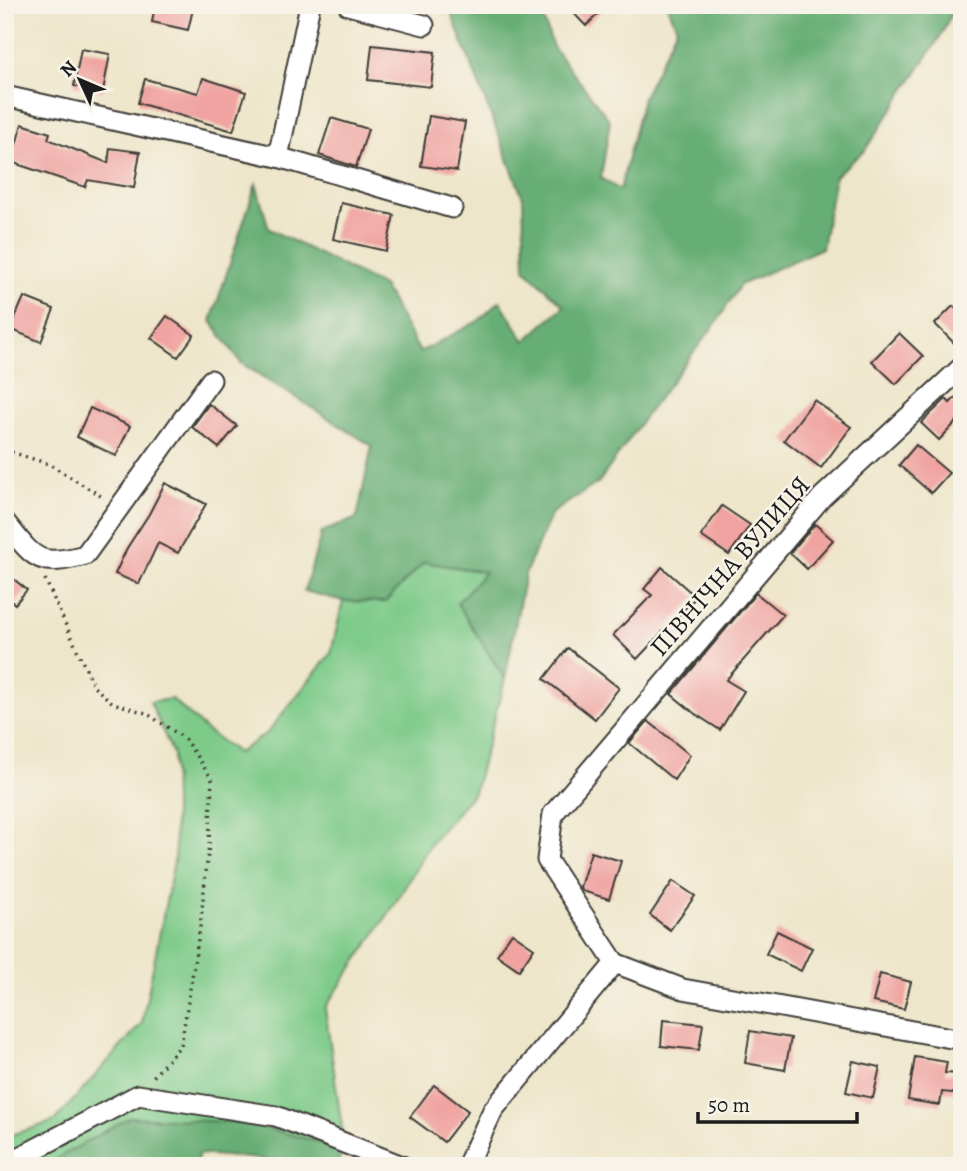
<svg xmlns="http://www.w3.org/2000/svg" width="967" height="1171" viewBox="0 0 967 1171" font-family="Alegreya,serif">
<rect width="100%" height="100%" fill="#f7f3e8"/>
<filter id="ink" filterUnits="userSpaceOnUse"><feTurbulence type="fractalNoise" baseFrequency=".0143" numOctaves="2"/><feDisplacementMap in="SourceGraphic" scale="14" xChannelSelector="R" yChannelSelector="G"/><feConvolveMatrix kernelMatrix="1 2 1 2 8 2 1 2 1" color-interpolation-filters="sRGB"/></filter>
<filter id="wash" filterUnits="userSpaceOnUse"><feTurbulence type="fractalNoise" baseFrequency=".00686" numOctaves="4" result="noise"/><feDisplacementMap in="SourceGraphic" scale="28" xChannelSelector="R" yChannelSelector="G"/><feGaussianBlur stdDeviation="1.57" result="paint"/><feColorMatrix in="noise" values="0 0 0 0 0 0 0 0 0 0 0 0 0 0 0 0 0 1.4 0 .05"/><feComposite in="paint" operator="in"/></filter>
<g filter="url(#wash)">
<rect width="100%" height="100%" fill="#eee6ca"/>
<path fill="#7dca89" stroke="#4c7352" stroke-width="2" d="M 424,562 L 486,572 L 457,603 L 505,679 L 474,792 L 431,843 L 395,904 L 325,1008 L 345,1149 L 130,1117 L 44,1166 L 5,1166 L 5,1137 L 55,1121 L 142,1023 L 175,856 L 173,754 L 150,702 L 172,699 L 206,730 L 238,753 L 267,733 L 331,653 L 343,601 L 385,602 Z"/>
<g fill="#66ae75" stroke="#416548" stroke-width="2">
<path d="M 448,5 L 539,5 L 553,47 L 610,121 L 601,178 L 620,190 L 643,97 L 677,28 L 667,5 L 956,5 L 940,37 L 865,150 L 835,176 L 822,248 L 740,285 L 719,319 L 649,411 L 599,482 L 552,513 L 525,574 L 505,679 L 457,603 L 485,572 L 424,562 L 385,602 L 343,601 L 304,591 L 322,532 L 357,518 L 372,446 L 241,363 L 211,321 L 256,184 L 269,229 L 383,286 L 420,352 L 478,321 L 500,301 L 525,341 L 564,306 L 525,269 L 523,198 Z"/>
<path d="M 130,1117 L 247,1123 L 345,1149 L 336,1165 L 199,1154 L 195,1166 L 44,1166 Z"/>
</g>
<g id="blocks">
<g fill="#f0a3a0">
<path d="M 155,5 L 194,5 L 188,30 L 152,22 Z"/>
<path d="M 566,5 L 607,5 L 586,26 Z"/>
<path d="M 372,45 L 435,52 L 431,87 L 368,80 Z"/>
<path d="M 81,49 L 110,54 L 103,91 L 74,86 Z"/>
<path d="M 203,78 L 246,92 L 233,131 L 138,103 L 145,79 L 198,93 Z"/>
<path d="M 429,116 L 465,122 L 457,171 L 421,166 Z"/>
<path d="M 331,118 L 368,129 L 356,167 L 319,155 Z"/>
<path d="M 22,124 L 50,133 L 48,139 L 108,163 L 110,148 L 140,152 L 134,188 L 88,180 L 85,187 L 11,162 Z"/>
<path d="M 341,203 L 394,215 L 386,251 L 333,239 Z"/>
<path d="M 24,297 L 54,309 L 41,342 L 10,329 Z"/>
<path d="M 953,306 L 962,315 L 962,351 L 935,324 Z"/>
<path d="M 167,316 L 194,335 L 178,357 L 151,338 Z"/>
<path d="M 899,333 L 923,356 L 896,384 L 872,361 Z"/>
<path d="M 962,391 L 962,416 L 939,440 L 921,423 L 946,399 L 950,403 Z"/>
<path d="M 814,400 L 851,427 L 821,468 L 784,440 Z"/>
<path d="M 209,404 L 237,426 L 219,448 L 192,427 Z"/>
<path d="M 90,408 L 130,426 L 116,456 L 77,437 Z"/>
<path d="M 916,445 L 949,473 L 931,493 L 899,465 Z"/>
<path d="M 165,483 L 206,504 L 178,553 L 158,543 L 139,584 L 115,574 L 127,548 L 149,514 Z"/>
<path d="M 722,506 L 750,525 L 729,555 L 701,536 Z"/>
<path d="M 815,524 L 833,540 L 807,569 L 790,553 Z"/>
<path d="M 662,567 L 696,597 L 637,659 L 613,635 L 652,595 L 644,589 Z"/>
<path d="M 5,572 L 27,590 L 15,604 L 5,596 Z"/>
<path d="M 756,593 L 783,615 L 726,680 L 744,691 L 720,730 L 694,713 L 671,694 Z"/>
<path d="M 568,648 L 619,688 L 595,719 L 544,679 Z"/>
<path d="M 648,721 L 690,755 L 674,780 L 629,743 Z"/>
<path d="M 591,852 L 621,861 L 609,899 L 582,891 L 580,887 Z"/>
<path d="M 673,881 L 695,896 L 670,930 L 650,915 Z"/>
<path d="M 777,931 L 812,948 L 801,971 L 766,954 Z"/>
<path d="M 512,933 L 534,948 L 519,970 L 497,955 Z"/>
<path d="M 880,974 L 911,982 L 904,1009 L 873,1002 Z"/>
<path d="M 663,1020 L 703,1024 L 699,1050 L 661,1046 Z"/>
<path d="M 750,1031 L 791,1038 L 785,1070 L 745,1063 Z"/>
<path d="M 915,1057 L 947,1062 L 945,1073 L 962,1074 L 962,1094 L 942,1092 L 940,1105 L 908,1100 Z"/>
<path d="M 853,1061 L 880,1067 L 873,1098 L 846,1092 Z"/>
<path d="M 434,1085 L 468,1111 L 444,1142 L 410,1117 Z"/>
</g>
</g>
</g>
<g filter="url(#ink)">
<use href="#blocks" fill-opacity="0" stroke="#3c3a36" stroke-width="2"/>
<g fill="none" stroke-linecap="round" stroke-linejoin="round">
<defs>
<g id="street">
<path d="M 348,5 L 424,25"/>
<path d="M 5,96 L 278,157 L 452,208"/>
<path d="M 278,157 L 310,5"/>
<path d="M 5,522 C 34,558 37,568 85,555 L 211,380"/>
<path d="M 615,963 L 683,989 L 962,1040"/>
<path d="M 5,1165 L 138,1095 L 276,1116 L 402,1166"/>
<path d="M 467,1166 L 493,1110 L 615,963 L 547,860 L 553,814 L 822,497 L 962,367"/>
</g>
</defs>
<use href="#street" stroke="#3c3a36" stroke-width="23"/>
<g stroke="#3c3a36" stroke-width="3.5" stroke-dasharray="2 5" stroke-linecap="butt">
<path d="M 5,450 L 49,464 L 104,498"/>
<path d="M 45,579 L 94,687 L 113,703 L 146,713 L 184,738 L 212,779 L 209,844 L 200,927 L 181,1045 L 153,1077"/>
</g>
<use href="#street" stroke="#fff" stroke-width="19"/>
</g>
</g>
<g text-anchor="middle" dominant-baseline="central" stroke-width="5" stroke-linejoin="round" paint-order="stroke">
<g font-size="26" fill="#1c1c1c" stroke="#f7f3e8">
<text transform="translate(730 566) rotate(-49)">ПІВНІЧНА ВУЛИЦЯ</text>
</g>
</g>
<rect width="967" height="1171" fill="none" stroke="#f7f3e8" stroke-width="28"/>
<g transform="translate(80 80) rotate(314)" stroke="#f7f3e8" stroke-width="5" paint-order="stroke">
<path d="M0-5L12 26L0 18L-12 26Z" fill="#1c1c1c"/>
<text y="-10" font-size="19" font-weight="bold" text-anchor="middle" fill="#1c1c1c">N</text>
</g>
<path d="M698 1112v10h159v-10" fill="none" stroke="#1c1c1c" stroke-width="3.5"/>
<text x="708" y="1112" font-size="21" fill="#1c1c1c" stroke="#f7f3e8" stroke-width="5" paint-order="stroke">50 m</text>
</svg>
